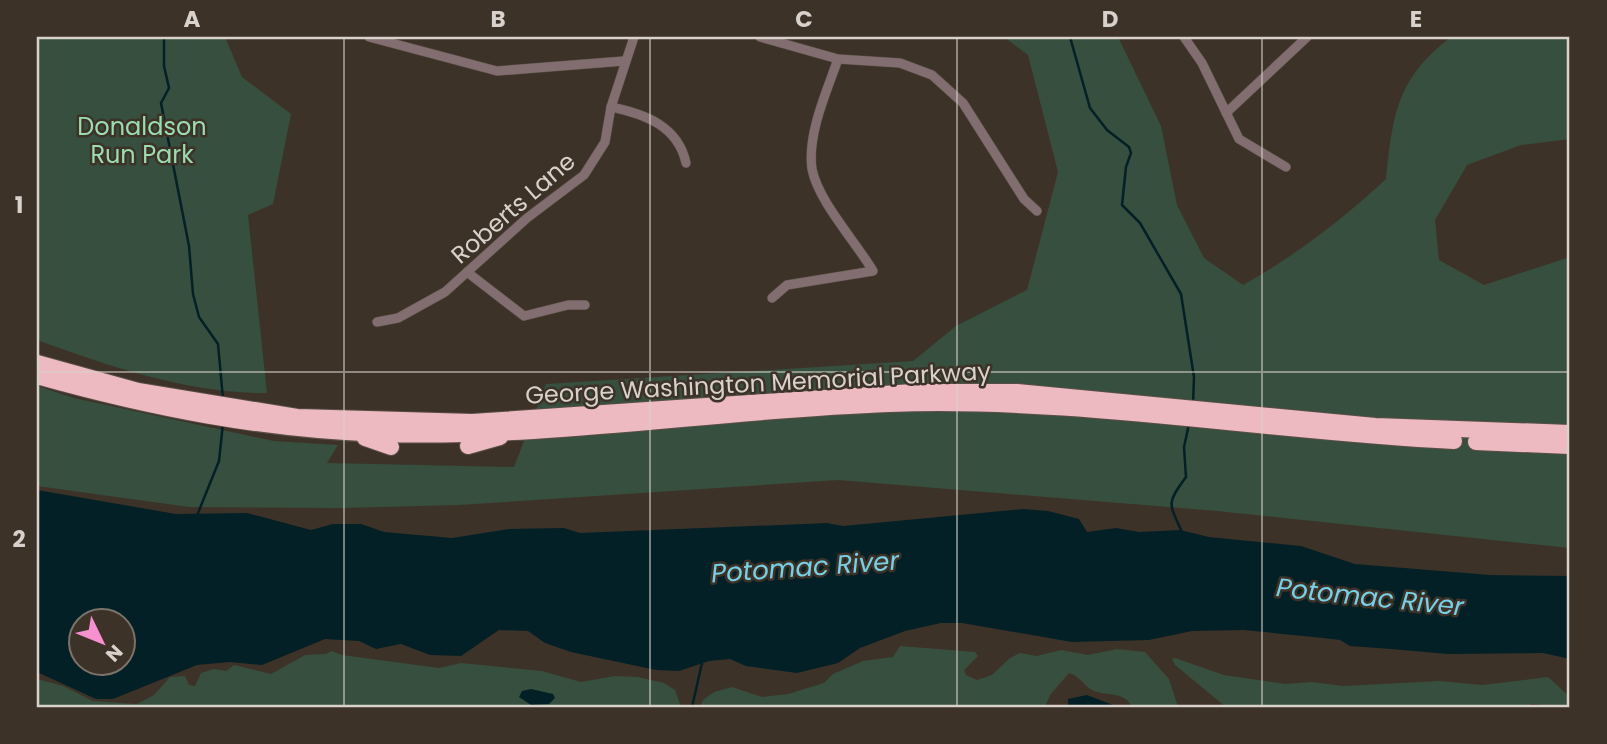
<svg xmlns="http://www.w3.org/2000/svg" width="1607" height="744" viewBox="0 0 1607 744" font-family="Poppins,sans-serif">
<rect width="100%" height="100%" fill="#3d3228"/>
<g fill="#374f3e">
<path d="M 37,37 L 225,37 L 242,77 L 291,114 L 273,204 L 248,215 L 267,393 C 189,394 109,366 37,340 Z"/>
<path d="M 1004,37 L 1118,37 L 1161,126 L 1177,205 L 1204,258 L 1243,285 C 1296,255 1342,220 1386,179 C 1393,115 1396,79 1451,37 L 1570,37 L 1570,139 L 1521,145 L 1467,165 L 1435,220 L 1439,260 L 1484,285 L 1570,257 L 1570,548 L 1217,511 L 838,480 L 459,505 L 342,508 L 189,507 L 37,486 L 37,386 L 74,398 L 274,441 L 338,445 L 327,463 L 514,467 L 546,384 L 913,361 L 956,326 L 1027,290 L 1058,172 L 1028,55 Z"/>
<path d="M 900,646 L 975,652 L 978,656 L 964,670 L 966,675 L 977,680 L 992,675 L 1010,658 L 1020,653 L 1037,656 L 1061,650 L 1088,655 L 1117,649 L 1145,652 L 1169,679 L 1178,707 L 1132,707 C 1124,690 1106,697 1092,690 C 1083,685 1080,676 1069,673 L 1050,695 L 1045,707 L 700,707 L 703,700 L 714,692 L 732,687 L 762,697 L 788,694 L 824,683 L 833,674 L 863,661 L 893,657 Z"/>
<path d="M 332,651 L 342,655 L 439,668 L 461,663 L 542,671 L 581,682 L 615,676 L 638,677 L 664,683 L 675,690 L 681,707 L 37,707 L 37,679 L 63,686 L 93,701 L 137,704 L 154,695 L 170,677 L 185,676 L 189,685 L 195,686 L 201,673 L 214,669 L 226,671 L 234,665 L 271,674 L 305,655 L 326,654 Z"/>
<path d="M 1175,658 L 1224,675 L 1285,684 L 1312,682 L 1343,686 L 1440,681 L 1482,685 L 1548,677 L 1570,697 L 1570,707 L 1532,704 L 1524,707 L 1226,707 L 1175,665 L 1172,659 Z"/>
</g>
<g fill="#032026" fill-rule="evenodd">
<path d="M 37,490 L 176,514 L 247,513 L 311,530 L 333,524 L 361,524 L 384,532 L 452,538 L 509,529 L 564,528 L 580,533 L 827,523 L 843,526 L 1023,509 L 1048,511 L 1079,519 L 1087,532 L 1116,528 L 1139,532 L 1180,530 L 1209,537 L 1301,546 L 1355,564 L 1490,575 L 1570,576 L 1570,659 L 1543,653 L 1448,654 L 1391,649 L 1350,646 L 1340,640 L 1323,638 L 1244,630 L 1192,631 L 1149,640 L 1072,642 L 962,623 L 941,623 L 905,631 L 860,648 L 838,663 L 797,673 L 746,666 L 730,659 L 709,661 L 679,671 L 656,670 L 571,652 L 545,643 L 528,631 L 499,630 L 461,656 L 430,655 L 401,644 L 376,649 L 359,641 L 325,639 L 262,665 L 230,662 L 197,665 L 113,699 L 96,699 L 37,672 ZM 80,622 L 122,622 L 122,664 L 80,664 Z"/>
<path d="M 531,689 L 553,694 L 555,698 L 549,704 L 531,705 L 519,697 L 522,691 Z"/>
<path d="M 1087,695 L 1118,707 L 1068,707 L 1068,699 Z"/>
</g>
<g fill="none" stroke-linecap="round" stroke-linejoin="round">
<g stroke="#032026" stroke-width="2.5">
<path d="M 164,37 L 164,66 L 169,88 L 161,103 L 189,246 L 193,294 L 199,317 L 218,344 L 223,399"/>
<path d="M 1070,37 L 1090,108 L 1107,130 L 1129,147 L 1131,153 L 1126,167 L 1122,205 L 1140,223 L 1181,294 L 1194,377 L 1193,404"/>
<path d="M 198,513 L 219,461 L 223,423"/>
<path d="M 1182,532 C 1169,503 1166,504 1186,477 L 1184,447 L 1189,424"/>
<path d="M 692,707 L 702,663"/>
</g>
<defs>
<g id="minor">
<path d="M 369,37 L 497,71 L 624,61"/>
<path d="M 760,37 L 838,59 L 900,63 L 932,75 L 963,103 L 1024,199 L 1037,211"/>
<path d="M 1184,37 L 1202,63 L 1239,139 L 1286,167"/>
<path d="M 611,107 C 645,114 678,126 686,163"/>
<path d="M 1226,113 L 1307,37"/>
<path d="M 467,272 L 524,316 L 568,305 L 585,305"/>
<path d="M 772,298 L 787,285 L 873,271 C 856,242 818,201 812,169 C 807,134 827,91 838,59"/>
<path d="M 377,322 L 398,318 L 445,292 L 527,218 L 584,175 L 605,142 L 611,107 L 634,37"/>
</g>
<g id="motorway">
<path d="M 37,363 L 138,391 L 297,417 L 472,422 L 913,392 L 1017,392 L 1375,426 L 1570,433"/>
<path d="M 37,376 C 151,408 263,430 382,434 C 551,439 720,410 889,404 C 1078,397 1265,432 1454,441"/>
<path d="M 365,438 L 391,447"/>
<path d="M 1476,442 L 1570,446"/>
<path d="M 468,446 L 500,437"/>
</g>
</defs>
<use href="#minor" stroke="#594f46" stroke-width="10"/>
<use href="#motorway" stroke="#594f46" stroke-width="18"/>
<use href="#minor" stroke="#826d70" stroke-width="9"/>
<use href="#motorway" stroke="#eebac1" stroke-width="16"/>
</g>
<path fill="none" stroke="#d9d2cc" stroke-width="2" stroke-opacity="0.55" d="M 344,37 L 344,707M 650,37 L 650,707M 957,37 L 957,707M 1262,37 L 1262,707M 37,372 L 1570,372"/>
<g text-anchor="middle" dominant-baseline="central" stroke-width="5" stroke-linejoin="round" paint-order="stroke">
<g font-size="24" fill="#9bddb0" stroke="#3d3228">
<text x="142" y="126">Donaldson<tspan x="142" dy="28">Run Park</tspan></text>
</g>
<g font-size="24" fill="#d9d2cc" stroke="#3d3228">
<text transform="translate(513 208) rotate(-41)">Roberts Lane</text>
<text transform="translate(758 383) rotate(-3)">George Washington Memorial Parkway</text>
</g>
<g font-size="26" font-style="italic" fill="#77d0e6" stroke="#3d3228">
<text transform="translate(805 567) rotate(-4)">Potomac River</text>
<text transform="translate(1370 597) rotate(6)">Potomac River</text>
</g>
</g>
<rect width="1607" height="744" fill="none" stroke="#3d3228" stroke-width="77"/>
<g transform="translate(102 642) rotate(133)"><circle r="33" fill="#3d3228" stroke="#7b726a" stroke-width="2"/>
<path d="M0-5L12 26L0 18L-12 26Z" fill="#f790ce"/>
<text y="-10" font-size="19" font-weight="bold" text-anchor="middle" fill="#d9d2cc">N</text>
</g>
<rect x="38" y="38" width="1530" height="668" fill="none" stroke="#d9d2cc" stroke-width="2.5"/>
<g font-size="23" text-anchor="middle" font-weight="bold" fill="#d9d2cc">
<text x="192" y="27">A</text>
<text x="498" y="27">B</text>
<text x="804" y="27">C</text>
<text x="1110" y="27">D</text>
<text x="1416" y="27">E</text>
<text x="19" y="213">1</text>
<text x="19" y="547">2</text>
</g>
</svg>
